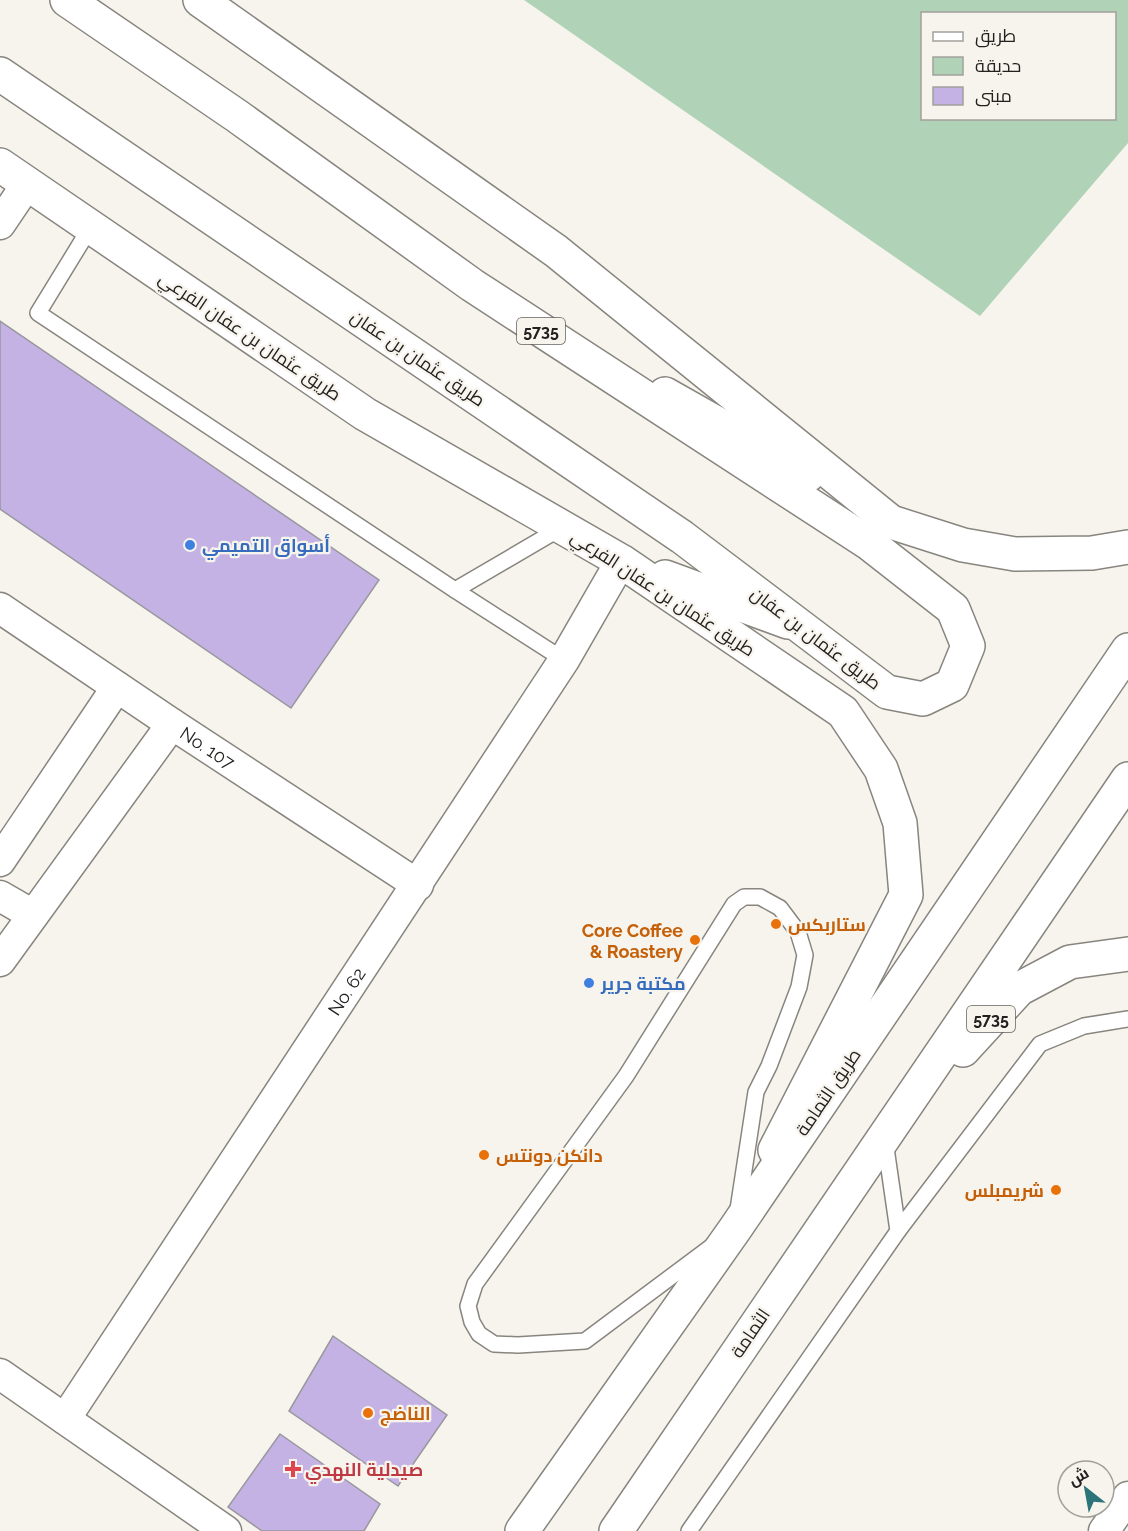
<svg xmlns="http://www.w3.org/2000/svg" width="1128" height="1531" viewBox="0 0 1128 1531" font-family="Raleway,Cairo,sans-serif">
<rect width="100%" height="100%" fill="#f7f4ed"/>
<path fill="#b0d3b8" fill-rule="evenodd" d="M 524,0 L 1128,0 L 1128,143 L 980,316 ZM 922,14 L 1114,14 L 1114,118 L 922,118 Z"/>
<g fill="#c3b2e3" stroke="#99979e" stroke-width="1.5">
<path d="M 0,321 L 379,580 L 291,708 L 0,509 Z"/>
<path d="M 333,1336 L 447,1415 L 398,1486 L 289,1411 Z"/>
<path d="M 280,1434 L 380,1504 L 364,1531 L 262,1531 L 228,1507 Z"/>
</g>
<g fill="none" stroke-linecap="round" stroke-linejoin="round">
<defs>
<g id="lane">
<path d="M 90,228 L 38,313 L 455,590 L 564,660"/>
<path d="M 455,590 L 561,528"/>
<path d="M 744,897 L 760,897 L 780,908 L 798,932 L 805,955 L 799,987 L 769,1066 L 756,1092 L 735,1229 L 585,1341 L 518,1345 L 494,1344 L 479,1334 L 472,1322 L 468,1306 L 475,1284 L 626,1076 L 734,904 Z"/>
<path d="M 898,1231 L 1040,1044 L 1084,1026 L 1128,1019"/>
<path d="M 689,1531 L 898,1231 L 885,1141"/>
</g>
<g id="street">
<path d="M 0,224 L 27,184"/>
<path id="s1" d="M 0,608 L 172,724 L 418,885"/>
<path d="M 0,861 L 117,687"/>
<path d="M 0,896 L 33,915"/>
<path d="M 0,961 L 172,724"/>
<path d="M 0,1374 L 226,1531"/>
<path id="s2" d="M 65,1419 L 564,660 L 621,561"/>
<path d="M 1104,1531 L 1128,1497"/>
</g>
<g id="secondary">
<path d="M 200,0 L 556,251 L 891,522 L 963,545 L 1015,554 L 1092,553 L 1128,547"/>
<path d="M 0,165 L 365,414 L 621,561 L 843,712 L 881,769 L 900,823 L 906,895 L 775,1150"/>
<path d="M 665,394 L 808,475"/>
<path d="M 665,577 L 788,622"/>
</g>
<g id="primary">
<path d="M 0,74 L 682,537 L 887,692 L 923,699 L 952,685 L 968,646 L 953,609 L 870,544 L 472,285 L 237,116 L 67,0"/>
<path d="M 963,1050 L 1019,989 L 1070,962 L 1128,954"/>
<path d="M 522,1531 L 735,1229 L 1128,650"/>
<path d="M 616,1531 L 1128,779"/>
</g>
</defs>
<use href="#lane" stroke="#88857f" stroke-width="18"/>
<use href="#street" stroke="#88857f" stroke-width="33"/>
<use href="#secondary" stroke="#88857f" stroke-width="36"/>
<use href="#primary" stroke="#88857f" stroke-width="36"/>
<use href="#lane" stroke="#fff" stroke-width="15"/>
<use href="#street" stroke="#fff" stroke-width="30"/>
<use href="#secondary" stroke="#fff" stroke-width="33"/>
<use href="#primary" stroke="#fff" stroke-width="33"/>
</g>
<g fill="#3f7fe0" stroke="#f7f4ed" stroke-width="2">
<circle cx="190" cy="545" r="6"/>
<circle cx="589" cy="983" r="6"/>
</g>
<g fill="#e8710a" stroke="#f7f4ed" stroke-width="2">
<circle cx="776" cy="924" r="6"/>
<circle cx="695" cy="940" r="6"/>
<circle cx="484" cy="1155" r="6"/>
<circle cx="1056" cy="1190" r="6"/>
<circle cx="368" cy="1413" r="6"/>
</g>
<path fill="#e0444e" stroke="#f7f4ed" stroke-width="2" d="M290 1460h6v6h6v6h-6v6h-6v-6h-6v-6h6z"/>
<g text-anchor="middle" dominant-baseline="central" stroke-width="4.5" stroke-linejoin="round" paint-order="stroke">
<g fill="#f7f4ed" stroke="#62605d" stroke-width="1.5">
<rect x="517" y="318" width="48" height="26" rx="4.5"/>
<rect x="967" y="1006" width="48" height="26" rx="4.5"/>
</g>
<g font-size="16" font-weight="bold" fill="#22211f">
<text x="541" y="331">5735</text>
<text x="991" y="1019">5735</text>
</g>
<g font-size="18" fill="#22211f" stroke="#f7f4ed">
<text transform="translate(250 336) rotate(34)">طريق عثمان بن عفان الفرعي</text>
<text transform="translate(418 358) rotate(34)">طريق عثمان بن عفان</text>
<text transform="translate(663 593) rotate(33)">طريق عثمان بن عفان الفرعي</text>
<text transform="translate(816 638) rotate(37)">طريق عثمان بن عفان</text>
<text stroke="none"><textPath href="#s1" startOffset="250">No. 107</textPath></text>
<text stroke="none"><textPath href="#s2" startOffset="512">No. 62</textPath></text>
<text transform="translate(828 1092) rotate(-56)">طريق الثمامة</text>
<text transform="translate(750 1333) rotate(-56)">الثمامة</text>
</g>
<g font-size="18" font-weight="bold" fill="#366cbe" stroke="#f7f4ed" text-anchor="start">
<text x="202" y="545">أسواق التميمي</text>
<text x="601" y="983">مكتبة جرير</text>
</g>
<g font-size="18" font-weight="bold" fill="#c56008" stroke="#f7f4ed" text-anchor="start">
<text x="788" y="924">ستاربكس</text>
<text x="683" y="930" text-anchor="end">Core Coffee<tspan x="683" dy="21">&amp; Roastery</tspan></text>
<text x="496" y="1155">دانكن دونتس</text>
<text x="1044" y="1190" text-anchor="end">شريمبلس</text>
<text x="380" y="1413">الناضج</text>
</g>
<g font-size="18" font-weight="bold" fill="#be3a42" stroke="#f7f4ed" text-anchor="start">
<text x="305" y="1469">صيدلية النهدي</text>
</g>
</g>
<rect x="921" y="12" width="195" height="108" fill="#f7f4ed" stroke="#a2a09b" stroke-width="1.5"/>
<rect x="933" y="32" width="30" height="9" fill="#ffffff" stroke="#a2a09b" stroke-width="1.5"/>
<text x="975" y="42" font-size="18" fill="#22211f">طريق</text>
<rect x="933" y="57" width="30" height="18" fill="#b0d3b8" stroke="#a2a09b" stroke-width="1.5"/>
<text x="975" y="72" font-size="18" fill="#22211f">حديقة</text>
<rect x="933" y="87" width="30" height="18" fill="#c3b2e3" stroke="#a2a09b" stroke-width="1.5"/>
<text x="975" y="102" font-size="18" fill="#22211f">مبنى</text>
<g transform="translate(1086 1489) rotate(329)"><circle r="28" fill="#f7f4ed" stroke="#a2a09b" stroke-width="1.5"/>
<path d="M0-4.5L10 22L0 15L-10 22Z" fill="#2a747a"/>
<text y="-9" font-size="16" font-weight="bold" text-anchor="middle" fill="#22211f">ش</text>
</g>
</svg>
